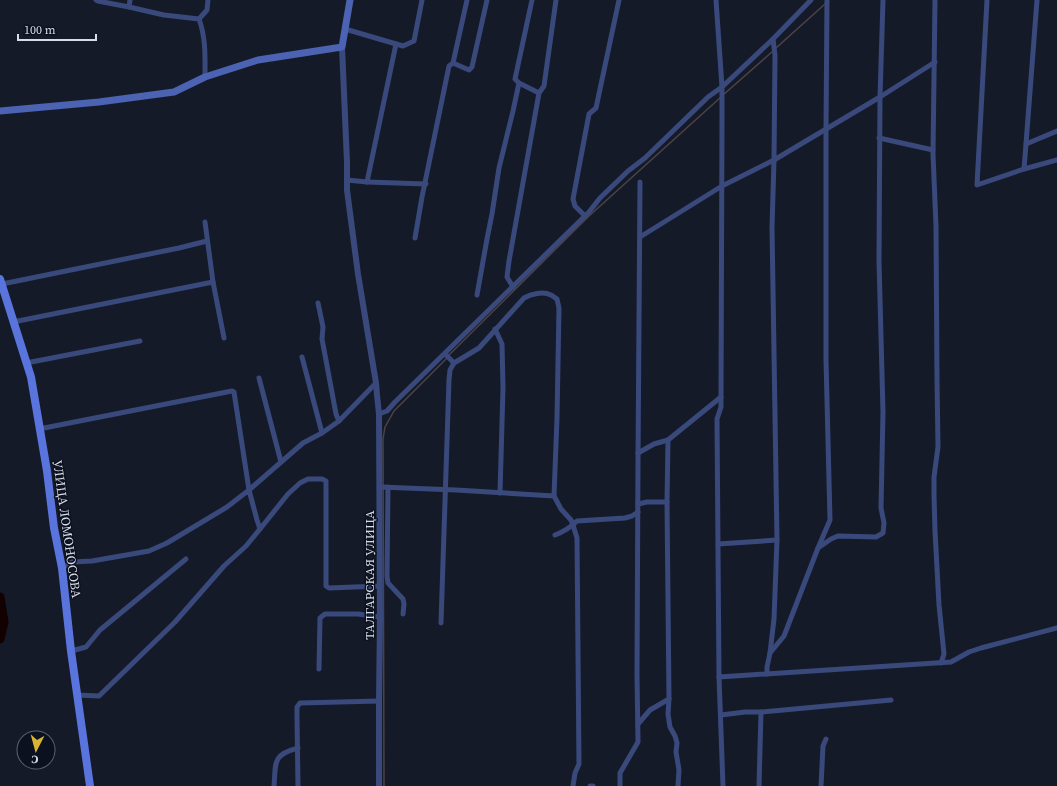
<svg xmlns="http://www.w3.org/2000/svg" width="1057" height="786" viewBox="0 0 1057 786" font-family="'Source Serif 4',serif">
<rect width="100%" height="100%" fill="#151a29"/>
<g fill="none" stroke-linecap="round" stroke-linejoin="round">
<g stroke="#4d4345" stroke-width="1.5">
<path d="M 776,48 L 825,4"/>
<path d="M 723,95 L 773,51"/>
<path d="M 449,355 L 589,216 L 721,97"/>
<path d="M 384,786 L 383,439 L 385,427 L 394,411 L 447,358"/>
</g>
<path stroke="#120100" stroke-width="9" d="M 0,597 L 4,622 L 0,639"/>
<g stroke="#3a497b" stroke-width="5">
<path d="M 96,0 L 98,1 L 129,7 L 164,15 L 199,19 C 206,38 205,57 205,77"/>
<path d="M 532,0 L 515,79 L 519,83 L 539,93"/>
<path d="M 716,0 L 722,87 L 722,118 L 721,397 L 721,407 L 717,419 L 719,677 L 723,786"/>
<path d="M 935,0 L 933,154 L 936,226 L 937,379 L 938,447 L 934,477 L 934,495 L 935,531 L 939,605 L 944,654 L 941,663"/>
<path d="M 987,0 L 977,185 L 1024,169 L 1026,144 L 1057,131"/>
<path d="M 129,7 L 130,0"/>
<path d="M 199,19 L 207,10 L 208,0"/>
<path d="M 345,29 L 403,46 L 414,41 L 422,0"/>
<path d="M 453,63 L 469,70 L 472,67 L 487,0"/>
<path d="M 879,138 L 933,150"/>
<path d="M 1026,144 L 1037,0"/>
<path d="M 1024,169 L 1057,160"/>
<path d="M 347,180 L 367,182 L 396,44"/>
<path d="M 367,182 L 426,184"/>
<path d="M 585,216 L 575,206 L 573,199 L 589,114 L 596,108 L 619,0"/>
<path d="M 640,237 L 722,186 L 774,160 L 880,97 L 935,62"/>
<path d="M 415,238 L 422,197 L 449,66 L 453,63 L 467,0"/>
<path d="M 213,282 L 224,338"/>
<path d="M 2,284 L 179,248 L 207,241"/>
<path d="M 513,287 L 507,277 L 509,261 L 539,93 L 544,86 L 556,0"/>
<path d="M 477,295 L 487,239 L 492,214 L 499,168 L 513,111 L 519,83"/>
<path d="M 318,303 L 323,327 L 322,339 L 336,414 L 339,421"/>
<path d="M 13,322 L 213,282 L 205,222"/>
<path d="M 495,329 L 502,344 L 503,388 L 500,493"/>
<path d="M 302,357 L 322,433"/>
<path d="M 26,363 L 140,341"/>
<path d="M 454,363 L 479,348 L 524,298 C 531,294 543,291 551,295 C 553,296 555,298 557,299 L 559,308 L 557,418 L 554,496"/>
<path d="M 259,378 L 281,462"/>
<path d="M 379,414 L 387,411 L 395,402 L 589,212 L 600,198 L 628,171 L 645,158 L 708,97 L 722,87 L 773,39 L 811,0"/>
<path d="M 39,429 L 232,391 L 234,392 L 249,490 L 303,443 L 322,433 L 339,421 L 376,383"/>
<path d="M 638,453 L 654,444 L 668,440"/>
<path d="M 380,487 L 456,490 L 554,496 L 561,509 L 571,520 L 573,525 L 577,538 L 579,764 L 575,773 L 573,786"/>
<path d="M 388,487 L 387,576 L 388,583 L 403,599 L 404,604 L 403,614"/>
<path d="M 638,504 L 647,502 L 667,502"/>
<path d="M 555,535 C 563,532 571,527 577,521 L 625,518 L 632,516 L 638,512"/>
<path d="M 718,544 L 777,540"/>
<path d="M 818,548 L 831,539 L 838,536 L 876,537 L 883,533 L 884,523 L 881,508 L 883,412 L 879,261 L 880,97 L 883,0"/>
<path d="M 62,568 L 72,562 L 92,561 L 149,551 L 167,543 L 227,507 L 249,490 L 257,520 L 260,529"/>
<path d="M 441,623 L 449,380 L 450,370 L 454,363 L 445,354"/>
<path d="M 71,651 L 86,647 L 100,630 L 186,559"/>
<path d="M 770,653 L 784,636 L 818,548 L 830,520 L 826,360 L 826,129 L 827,0"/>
<path d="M 319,669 L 320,618 L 325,614 L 358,614 L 380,617"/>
<path d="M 767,674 L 767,667 L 770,653 L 774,619 L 777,540 L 772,227 L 774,160 L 775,55 L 773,39"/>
<path d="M 719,677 L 951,662 L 969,652 L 981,648 L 1057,628"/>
<path d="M 77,695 L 99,696 L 175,622 L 224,566 L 246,546 L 260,529 L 288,494 L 300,483 L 308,479 L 322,479 L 326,481 L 326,586 L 329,588 L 380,586"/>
<path d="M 669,699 L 668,714 L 670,727 L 675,736 L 677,743 L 676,752 L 679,770 L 678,786"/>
<path d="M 721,715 L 745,712 L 761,712 L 891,700"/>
<path d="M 638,724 L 650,710 L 669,699 L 667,502 L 668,440 L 721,397"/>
<path d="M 274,786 C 276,762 272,755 298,748"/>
<path d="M 298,786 L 297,717 L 297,707 L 300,703 L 379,701"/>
<path d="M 590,786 L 593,786"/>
<path d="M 620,786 L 620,773 L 638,742 L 637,675 L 638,461 L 640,182"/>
<path d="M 759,786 L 761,712"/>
<path d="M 821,786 L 823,746 L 826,739"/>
</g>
<path stroke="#3a497b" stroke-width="6" d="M 342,47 L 347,162 L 347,190 L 358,274 L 376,383 L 377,395 L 379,414 L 380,617 L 379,701 L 379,786"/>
<path stroke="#4c62b2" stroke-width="7" d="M 0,111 L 99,102 L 174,92 L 205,77 L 258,60 L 342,47 L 350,0"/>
<path stroke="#5975dd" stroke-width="8" d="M 0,279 L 31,377 L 47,471 L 54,528 L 62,568 L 71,651 L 90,786"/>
</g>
<g text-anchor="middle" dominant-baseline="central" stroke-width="3" stroke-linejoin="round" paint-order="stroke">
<g font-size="13" fill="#d8dce7" stroke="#0c111f">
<text transform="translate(67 529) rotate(82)">УЛИЦА ЛОМОНОСОВА</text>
<text transform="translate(369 575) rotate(-90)">ТАЛГАРСКАЯ УЛИЦА</text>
</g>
</g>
<g transform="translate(36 750) rotate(186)"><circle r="19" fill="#0c111f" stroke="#5e626f"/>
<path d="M0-3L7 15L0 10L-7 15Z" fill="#d9b434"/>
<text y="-6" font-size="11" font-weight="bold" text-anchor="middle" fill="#d8dce7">С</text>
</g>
<path d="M18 34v6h78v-6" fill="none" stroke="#d8dce7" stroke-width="2"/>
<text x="24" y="34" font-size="12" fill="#d8dce7" stroke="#0c111f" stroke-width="3" paint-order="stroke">100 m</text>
</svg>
